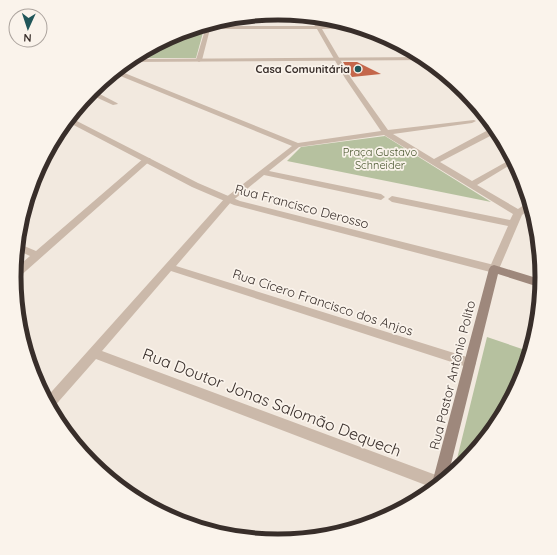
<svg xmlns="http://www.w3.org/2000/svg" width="557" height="555" viewBox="0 0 557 555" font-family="Quicksand,sans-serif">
<rect width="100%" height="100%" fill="#f2e9df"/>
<g fill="#b6c19f">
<path d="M 191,29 L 204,29 L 196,58 L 144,58 L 150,48 L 177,33 Z"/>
<path d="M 385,136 L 491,202 L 287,161 L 301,147 Z"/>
<path d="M 487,337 L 531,352 C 528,360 526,370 523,378 C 510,411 480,452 453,475 Z"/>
</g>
<path fill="#c4674b" d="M 343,62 L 357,62 L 381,74 L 352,77 Z"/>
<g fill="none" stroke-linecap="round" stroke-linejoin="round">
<path stroke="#b6a395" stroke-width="1" stroke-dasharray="1 1" stroke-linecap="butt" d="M 149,54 L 154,46"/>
<g fill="#cbb9aa" fill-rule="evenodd">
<path d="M 263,14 L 308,16 L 305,18 L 249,18 L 247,16 Z"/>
<path d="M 310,16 L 315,17 L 320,26 L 354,25 L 361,28 L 322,29 L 351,78 L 388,130 L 474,120 L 476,121 L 472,123 L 393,134 L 434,159 L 490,129 L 496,129 L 496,133 L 440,162 L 472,181 L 513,158 L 515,162 L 477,185 L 518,209 L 530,201 L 532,207 L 522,215 L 499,269 L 497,272 L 491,272 L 489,269 L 508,226 L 392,202 L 388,199 L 392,196 L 510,220 L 513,214 L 384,135 L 299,147 L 269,171 L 381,194 L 385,197 L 381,200 L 264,175 L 231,202 L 176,266 L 470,358 L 474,359 L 476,363 L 474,367 L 470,368 L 171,271 L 102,351 L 444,478 L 445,481 L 436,489 L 96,359 L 52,409 L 51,410 L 45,399 L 225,198 L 292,146 L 113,73 L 117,70 L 298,143 L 381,131 L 345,78 L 317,29 L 210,29 L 202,60 L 199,62 L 196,60 L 205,30 L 193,28 L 205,26 L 206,24 L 211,23 L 211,26 L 315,26 Z"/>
<path d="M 92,90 L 117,103 L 118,104 L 113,105 L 89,94 Z"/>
<path d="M 69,118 L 74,120 L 66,127 L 62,127 Z"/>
<path d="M 144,158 L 150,158 L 151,160 L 18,278 L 14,279 L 15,269 L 30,256 L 17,250 L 17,243 L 36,251 Z"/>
</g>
<g fill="#cbb9aa" fill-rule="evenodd">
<path d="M 425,57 L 429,60 L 126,62 L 130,59 Z"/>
<path d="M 69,117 L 198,183 L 240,201 L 494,265 L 497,266 L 499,269 L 497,272 L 494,273 L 234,205 L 192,187 L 66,121 Z"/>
</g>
<path fill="#9e887c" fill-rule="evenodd" d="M 494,265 L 543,280 L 542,288 L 498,274 L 447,480 L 433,491 L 431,487 L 489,269 L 491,266 Z"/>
</g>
<circle fill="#205659" stroke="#faf3eb" stroke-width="1.5" cx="358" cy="69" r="4"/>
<g text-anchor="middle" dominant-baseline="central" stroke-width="3.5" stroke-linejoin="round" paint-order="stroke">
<g font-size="11" font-weight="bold" fill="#382e2a" stroke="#faf3eb" text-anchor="end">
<text x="350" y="69">Casa Comunitária</text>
</g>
<g font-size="11" fill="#48562e" stroke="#faf3eb">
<text x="380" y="152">Praça Gustavo<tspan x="380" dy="13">Schneider</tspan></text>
</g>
<g font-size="13" fill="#382e2a" stroke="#faf3eb">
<text transform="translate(302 206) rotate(15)">Rua Francisco Derosso</text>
<text transform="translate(323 302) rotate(18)">Rua Cícero Francisco dos Anjos</text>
<text transform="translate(452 375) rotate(-76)">Rua Pastor Antônio Polito</text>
</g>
<g font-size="16" fill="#382e2a" stroke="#faf3eb">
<text transform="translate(272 402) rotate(21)">Rua Doutor Jonas Salomão Dequech</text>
</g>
</g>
<path d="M0 0H557V555H0ZM21 277a257 257 0 1 1 514 0a257 257 0 1 1-514 0Z" fill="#faf3eb" fill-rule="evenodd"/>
<path fill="none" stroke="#382e2a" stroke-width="5" d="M21 277a257 257 0 1 1 514 0a257 257 0 1 1-514 0Z"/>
<g transform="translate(28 28) rotate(183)"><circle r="19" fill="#faf3eb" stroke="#aca49e"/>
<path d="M0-3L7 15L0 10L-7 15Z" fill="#205659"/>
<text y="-6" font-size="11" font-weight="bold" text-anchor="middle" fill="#382e2a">N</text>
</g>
</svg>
